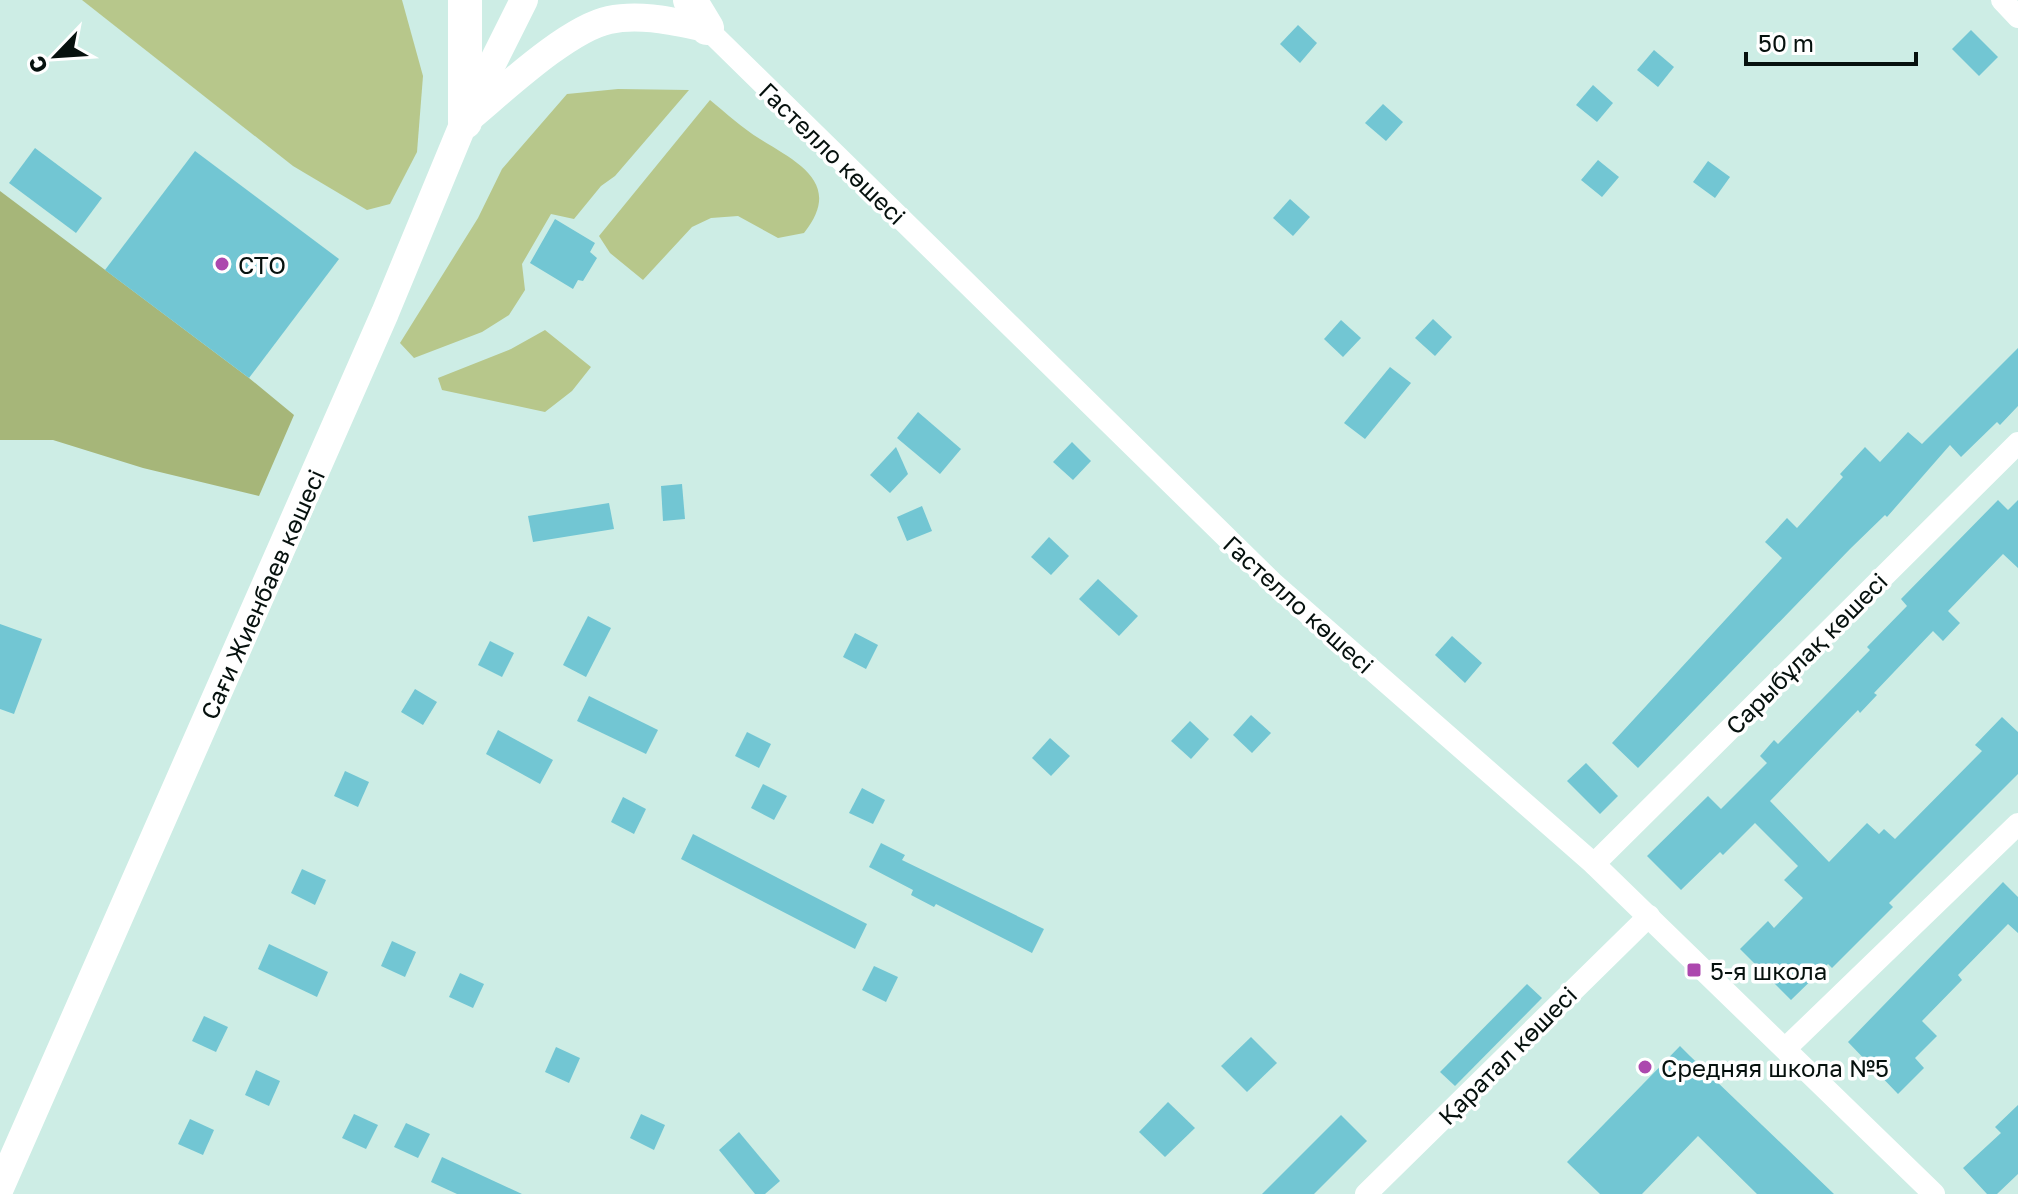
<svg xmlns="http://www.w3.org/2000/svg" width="2018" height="1194" viewBox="0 0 2018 1194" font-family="'Golos Text',sans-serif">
<rect width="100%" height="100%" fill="#cdede5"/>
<g fill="#b7c78b">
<path d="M 82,0 L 402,0 L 423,76 L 417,152 L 390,204 L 367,210 L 293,166 Z"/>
<path d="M 618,89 L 689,90 L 615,176 L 601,186 L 574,219 L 551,214 L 522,264 L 525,290 L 509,315 L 482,332 L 414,358 L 400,343 L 478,218 L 502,169 L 567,94 Z"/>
<path d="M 710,100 C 726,113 742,128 760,139 C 799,163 843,184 804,233 L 778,238 L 738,216 L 711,218 L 692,227 L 643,280 L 610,253 L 599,236 Z"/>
<path d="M 545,330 L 591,367 L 572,391 L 545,412 L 442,390 L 438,378 L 511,349 Z"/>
</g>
<path fill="#a6b679" d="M 0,191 L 249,378 L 294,415 L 259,496 L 143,468 L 53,440 L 0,440 Z"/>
<g fill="#72c6d3">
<path d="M 1298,25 L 1317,43 L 1300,63 L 1280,44 Z"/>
<path d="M 1971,30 L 1998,57 L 1979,76 L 1952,49 Z"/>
<path d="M 1654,50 L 1674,67 L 1658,87 L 1637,70 Z"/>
<path d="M 1593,85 L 1613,103 L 1597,122 L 1576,105 Z"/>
<path d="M 1383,104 L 1403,122 L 1386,141 L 1365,123 Z"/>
<path d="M 35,148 L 102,198 L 76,233 L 9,183 Z"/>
<path d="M 195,151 L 339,259 L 249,378 L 105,270 Z"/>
<path d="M 1598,160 L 1619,177 L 1602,197 L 1581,180 Z"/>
<path d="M 1708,161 L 1730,177 L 1715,198 L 1693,182 Z"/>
<path d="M 1290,199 L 1310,217 L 1293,236 L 1273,218 Z"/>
<path d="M 555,219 L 595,243 L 590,252 L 597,258 L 583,281 L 578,280 L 573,289 L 530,263 Z"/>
<path d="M 1433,319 L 1452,337 L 1435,356 L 1415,338 Z"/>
<path d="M 1341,320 L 1361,338 L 1343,357 L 1324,339 Z"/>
<path d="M 2018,348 L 2018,406 L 2000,425 L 1997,422 L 1961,457 L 1950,445 L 1887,517 L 1885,515 L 1850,549 L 1638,768 L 1612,743 L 1782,558 L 1765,542 L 1787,518 L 1797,528 L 1843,477 L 1840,474 L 1865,447 L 1880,462 L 1908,432 L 1922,444 Z"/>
<path d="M 1390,367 L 1411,383 L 1365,439 L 1344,423 Z"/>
<path d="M 918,412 L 961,449 L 940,474 L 897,438 Z"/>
<path d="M 1072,442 L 1091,461 L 1073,480 L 1053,462 Z"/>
<path d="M 896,447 L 908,474 L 890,493 L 870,475 Z"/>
<path d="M 682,484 L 685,519 L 663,521 L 661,486 Z"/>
<path d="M 1998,500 L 2008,510 L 2018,500 L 2018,568 L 2003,554 L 1948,611 L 1960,623 L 1943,641 L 1933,631 L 1874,693 L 1877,695 L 1860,713 L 1858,710 L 1770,801 L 1829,862 L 1867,823 L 1879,834 L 1884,829 L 1895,839 L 1982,751 L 1975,745 L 2002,717 L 2018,732 L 2018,774 L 1889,903 L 1893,907 L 1832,968 L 1828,964 L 1791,1000 L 1740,949 L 1768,921 L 1774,928 L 1803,898 L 1784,880 L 1798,866 L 1755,823 L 1723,855 L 1720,852 L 1681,890 L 1647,856 L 1708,796 L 1721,809 L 1767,763 L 1760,756 L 1774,740 L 1778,744 L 1870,650 L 1867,647 L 1907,606 L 1901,599 Z"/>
<path d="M 609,503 L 614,529 L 533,542 L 528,516 Z"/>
<path d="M 922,506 L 932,531 L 907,541 L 897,517 Z"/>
<path d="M 1049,537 L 1069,556 L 1051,575 L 1031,557 Z"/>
<path d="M 1098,579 L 1138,616 L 1119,636 L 1079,599 Z"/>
<path d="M 588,616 L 611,628 L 586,677 L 563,665 Z"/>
<path d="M 0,624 L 42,639 L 14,714 L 0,709 Z"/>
<path d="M 855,633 L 878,645 L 866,669 L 843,657 Z"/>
<path d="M 1452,636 L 1482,663 L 1465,683 L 1435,655 Z"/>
<path d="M 490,641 L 514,653 L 502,677 L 478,665 Z"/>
<path d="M 415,689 L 437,702 L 423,725 L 401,712 Z"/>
<path d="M 589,696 L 658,730 L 646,754 L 577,721 Z"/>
<path d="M 1251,715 L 1271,733 L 1252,753 L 1233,735 Z"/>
<path d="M 1190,721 L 1209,739 L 1191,759 L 1171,741 Z"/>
<path d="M 498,730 L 553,760 L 540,784 L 486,754 Z"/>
<path d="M 747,732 L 771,744 L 759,768 L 735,756 Z"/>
<path d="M 1050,738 L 1070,756 L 1051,776 L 1032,758 Z"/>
<path d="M 1586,763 L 1618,796 L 1600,814 L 1567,781 Z"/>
<path d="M 345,771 L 369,782 L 358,807 L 334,796 Z"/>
<path d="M 763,784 L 787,796 L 774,820 L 751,808 Z"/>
<path d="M 862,788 L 885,800 L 873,824 L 849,813 Z"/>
<path d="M 623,797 L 646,809 L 634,834 L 611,822 Z"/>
<path d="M 693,834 L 867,924 L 855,949 L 681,859 Z"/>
<path d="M 881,843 L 905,855 L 902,860 L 1044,929 L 1032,953 L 936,904 L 934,907 L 911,895 L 913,890 L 869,867 Z"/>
<path d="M 302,869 L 326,880 L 315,905 L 291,893 Z"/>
<path d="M 2003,882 L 2018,897 L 2018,933 L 2008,924 L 1958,975 L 1962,980 L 1922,1021 L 1937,1036 L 1915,1058 L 1924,1068 L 1898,1094 L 1848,1042 Z"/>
<path d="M 392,941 L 416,952 L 405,977 L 381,966 Z"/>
<path d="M 269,944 L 328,972 L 317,997 L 258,969 Z"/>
<path d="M 874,966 L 898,977 L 886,1002 L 862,990 Z"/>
<path d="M 460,973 L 484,984 L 473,1008 L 449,997 Z"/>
<path d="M 1527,984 L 1542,998 L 1455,1086 L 1440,1072 Z"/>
<path d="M 204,1016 L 228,1027 L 216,1052 L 192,1041 Z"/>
<path d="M 1251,1037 L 1277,1063 L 1247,1092 L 1221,1066 Z"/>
<path d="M 1680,1046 L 1690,1056 L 1834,1194 L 1757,1194 L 1698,1136 L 1642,1194 L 1600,1194 L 1567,1162 Z"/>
<path d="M 556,1047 L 580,1058 L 569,1083 L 545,1072 Z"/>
<path d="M 256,1070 L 280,1081 L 269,1106 L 245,1095 Z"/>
<path d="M 1168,1102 L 1195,1128 L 1165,1157 L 1139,1132 Z"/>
<path d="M 2018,1105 L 2018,1174 L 1997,1194 L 1987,1194 L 1963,1168 L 2001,1133 L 1995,1127 Z"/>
<path d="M 354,1114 L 378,1125 L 366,1149 L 342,1138 Z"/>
<path d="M 641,1114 L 665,1125 L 654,1150 L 630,1138 Z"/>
<path d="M 1341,1115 L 1367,1141 L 1314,1194 L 1262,1194 Z"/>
<path d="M 190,1119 L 214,1130 L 203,1155 L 178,1144 Z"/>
<path d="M 406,1123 L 430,1134 L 418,1158 L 394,1147 Z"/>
<path d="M 739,1132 L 780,1181 L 765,1194 L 755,1194 L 719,1150 Z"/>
<path d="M 442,1157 L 522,1194 L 457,1194 L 431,1182 Z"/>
</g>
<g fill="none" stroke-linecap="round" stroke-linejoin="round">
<g stroke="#fff" stroke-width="22">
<path d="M 2002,0 L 2018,17"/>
<path d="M 697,19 L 1274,584 L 1594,864 L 1934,1194"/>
<path d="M 1594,864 L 2018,443"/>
<path d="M 1786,1048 L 2018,824"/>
<path d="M 1366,1194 L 1649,916"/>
</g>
<g stroke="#fff" stroke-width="28">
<path d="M 468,119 C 502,91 567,29 609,20 C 641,13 676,22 707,28"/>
<path d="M 0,1188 L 385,313 L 469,110 L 524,0"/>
</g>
<g stroke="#fff" stroke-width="34">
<path d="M 690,0 L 707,28"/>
<path d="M 465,122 L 465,0"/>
</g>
</g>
<g fill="#ac48ae" stroke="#fff" stroke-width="3">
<circle cx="222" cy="264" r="8"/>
<rect x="1686" y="962" width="16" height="16" rx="4"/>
<circle cx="1645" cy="1067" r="8"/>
</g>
<g text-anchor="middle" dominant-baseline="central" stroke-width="7" stroke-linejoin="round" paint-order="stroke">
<g font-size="24" fill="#06110e" stroke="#fff">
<text transform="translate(833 153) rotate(44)">Гастелло көшесі</text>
<text transform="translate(262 594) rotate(-66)">Сағи Жиенбаев көшесі</text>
<text transform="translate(1299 604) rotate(42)">Гастелло көшесі</text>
<text transform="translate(1806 653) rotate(-45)">Сарыбұлақ көшесі</text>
<text transform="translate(1507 1055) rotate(-45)">Қаратал көшесі</text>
</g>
<g font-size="24" fill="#06110e" stroke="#fff" text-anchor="start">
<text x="238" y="264">СТО</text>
<text x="1710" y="970">5-я школа</text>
<text x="1661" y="1067">Средняя школа №5</text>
</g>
</g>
<g transform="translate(56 56) rotate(245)" stroke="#ffffff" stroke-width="6" paint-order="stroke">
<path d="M0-6L14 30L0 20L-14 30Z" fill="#06110e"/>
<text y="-12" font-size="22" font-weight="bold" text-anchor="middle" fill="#06110e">С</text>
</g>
<path d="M1746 52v12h170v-12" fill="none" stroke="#06110e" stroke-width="4"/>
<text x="1758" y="52" font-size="24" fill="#06110e" stroke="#ffffff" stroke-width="6" paint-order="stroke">50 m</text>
</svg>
